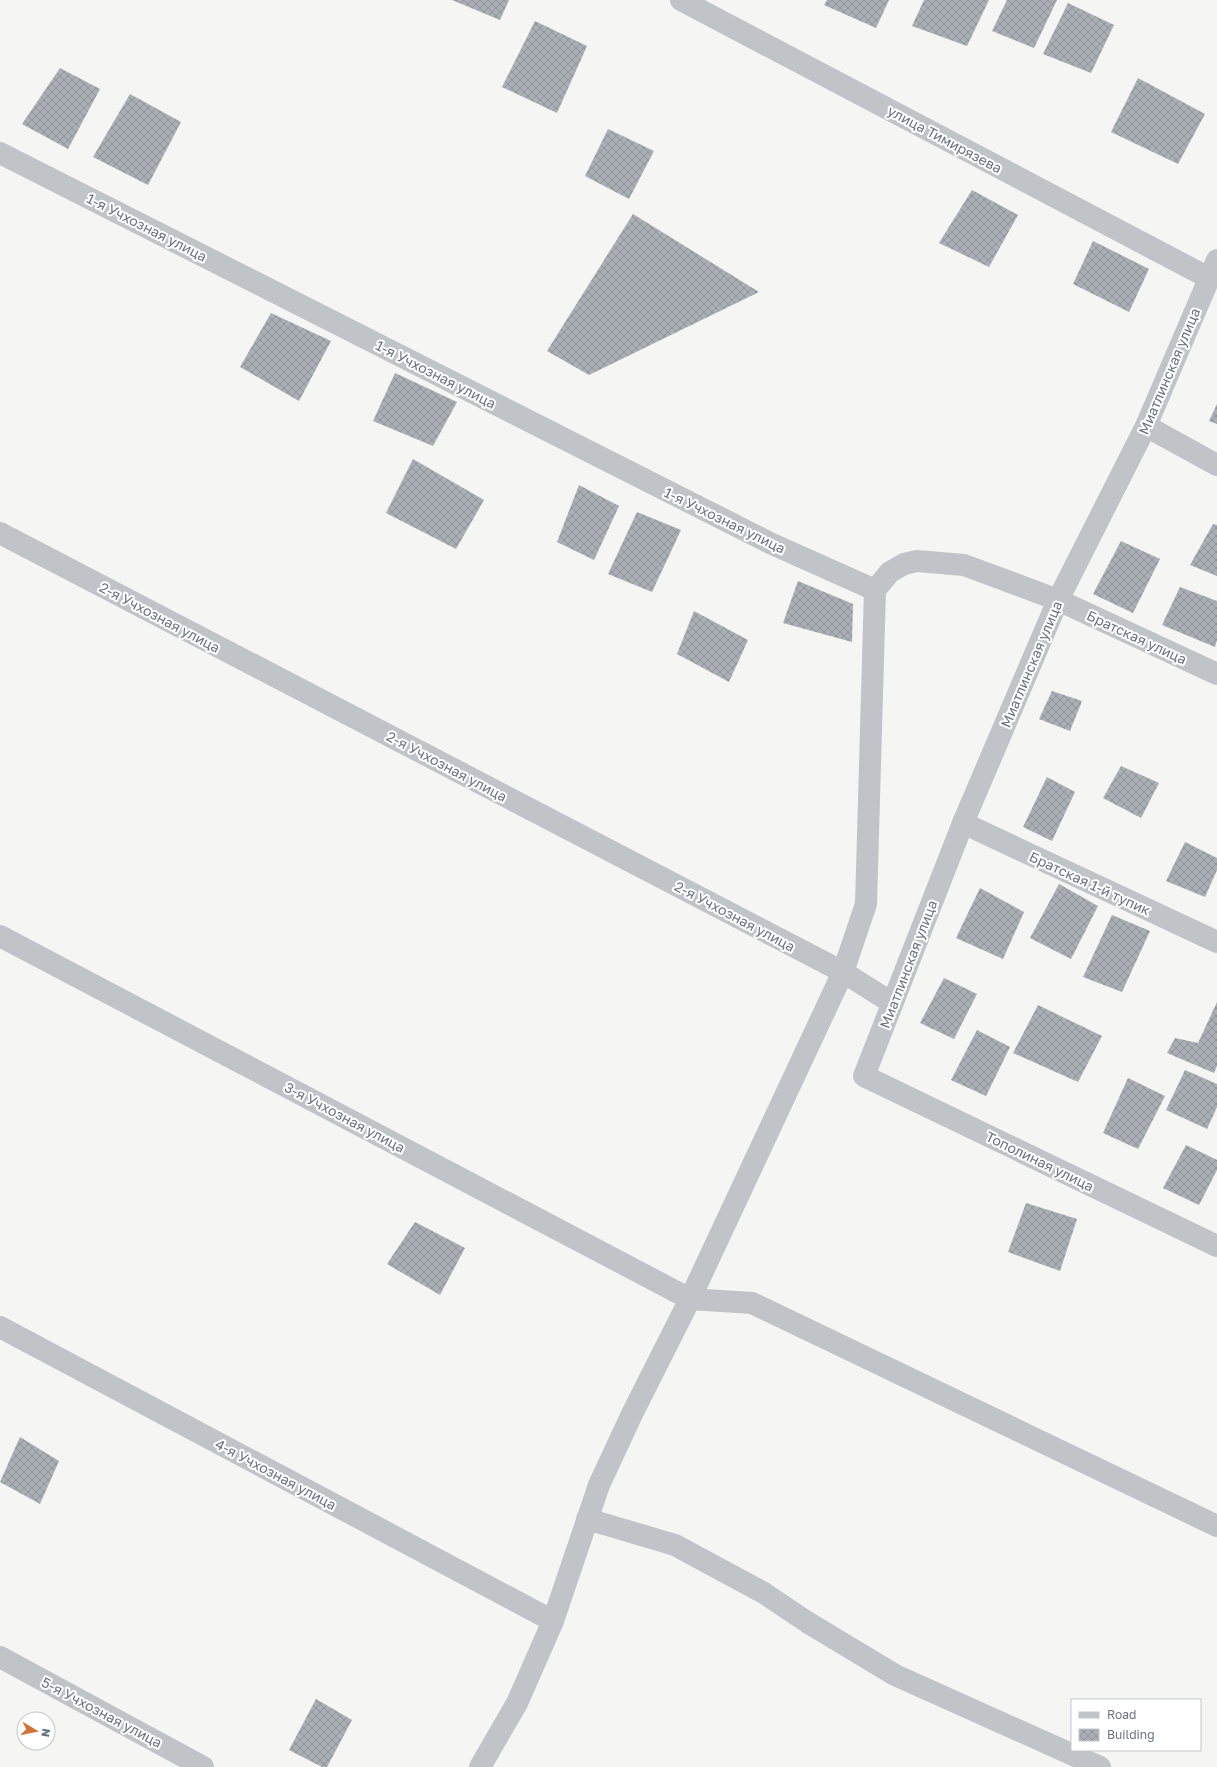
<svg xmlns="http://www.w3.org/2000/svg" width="1217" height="1767" viewBox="0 0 1217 1767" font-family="'Golos Text',sans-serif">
<defs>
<pattern id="building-cross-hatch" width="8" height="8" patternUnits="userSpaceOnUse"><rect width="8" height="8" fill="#aaafb5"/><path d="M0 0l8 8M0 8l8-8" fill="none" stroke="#8e9399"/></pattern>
</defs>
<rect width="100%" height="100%" fill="#f5f6f3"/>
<g fill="url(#building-cross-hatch)">
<path d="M 452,0 L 509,0 L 500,20 Z"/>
<path d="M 827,0 L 889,0 L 876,28 L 824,5 Z"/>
<path d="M 924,0 L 989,0 L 967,46 L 912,26 Z"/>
<path d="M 1007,0 L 1057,0 L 1034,48 L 992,31 Z"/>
<path d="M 1068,3 L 1114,25 L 1091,73 L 1043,54 Z"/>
<path d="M 535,21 L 587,46 L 557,113 L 502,87 Z"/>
<path d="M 60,68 L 100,89 L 68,149 L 22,124 Z"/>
<path d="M 1138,78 L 1205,114 L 1178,164 L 1111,132 Z"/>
<path d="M 130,94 L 181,122 L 148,185 L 93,157 Z"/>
<path d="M 608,129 L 654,151 L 629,199 L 585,176 Z"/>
<path d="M 972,190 L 1018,215 L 989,267 L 939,243 Z"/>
<path d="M 633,214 L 759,292 L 589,375 L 547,351 Z"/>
<path d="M 1093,241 L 1149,269 L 1129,312 L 1073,284 Z"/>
<path d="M 271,313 L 331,341 L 299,401 L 240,367 Z"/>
<path d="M 395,373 L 457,402 L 433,446 L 373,421 Z"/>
<path d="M 1217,404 L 1217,424 L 1209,421 Z"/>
<path d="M 413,459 L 484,500 L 456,549 L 386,513 Z"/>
<path d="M 579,485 L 619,506 L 594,560 L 557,542 Z"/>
<path d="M 637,512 L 681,530 L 652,592 L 608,574 Z"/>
<path d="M 1213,524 L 1217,525 L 1217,576 L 1190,565 Z"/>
<path d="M 1121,541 L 1160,559 L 1133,613 L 1093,594 Z"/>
<path d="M 798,581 L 853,604 L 852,642 L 783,623 Z"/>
<path d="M 1180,587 L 1217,601 L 1217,640 L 1215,647 L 1162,625 Z"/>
<path d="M 694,611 L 748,640 L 729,682 L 677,654 Z"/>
<path d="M 1052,691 L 1082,701 L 1070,731 L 1039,719 Z"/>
<path d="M 1121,766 L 1159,783 L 1141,818 L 1103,798 Z"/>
<path d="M 1047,777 L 1075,792 L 1052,841 L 1023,827 Z"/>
<path d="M 1185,842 L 1217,858 L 1217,870 L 1205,897 L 1166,881 Z"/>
<path d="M 1059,884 L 1098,906 L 1071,959 L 1030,938 Z"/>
<path d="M 980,888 L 1024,912 L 1003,959 L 956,938 Z"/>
<path d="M 1112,915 L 1150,931 L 1122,992 L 1083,977 Z"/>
<path d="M 944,978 L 977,994 L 954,1039 L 920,1023 Z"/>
<path d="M 1217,1002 L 1217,1066 L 1214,1073 L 1167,1053 L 1175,1038 L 1198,1043 Z"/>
<path d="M 1038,1005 L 1102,1036 L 1078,1082 L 1013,1053 Z"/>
<path d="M 977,1030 L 1010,1047 L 986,1096 L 951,1080 Z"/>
<path d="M 1185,1070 L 1217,1084 L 1217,1107 L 1207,1129 L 1166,1110 Z"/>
<path d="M 1128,1078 L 1165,1096 L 1138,1149 L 1103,1133 Z"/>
<path d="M 1186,1145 L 1217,1160 L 1217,1170 L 1199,1205 L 1163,1188 Z"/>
<path d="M 1026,1203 L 1077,1219 L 1060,1271 L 1008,1252 Z"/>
<path d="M 415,1222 L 465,1248 L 440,1295 L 387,1264 Z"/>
<path d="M 20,1437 L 59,1461 L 40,1504 L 0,1482 Z"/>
<path d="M 316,1699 L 352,1720 L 327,1767 L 322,1767 L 289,1750 Z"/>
</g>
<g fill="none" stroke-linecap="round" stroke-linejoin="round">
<g stroke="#c0c3c7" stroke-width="22">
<path d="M 681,0 L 1209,278"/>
<path d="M 0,153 L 770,543 L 875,590"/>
<path d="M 1217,260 L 1146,426 L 1058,600 L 963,823 L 864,1076 L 1217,1246"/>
<path d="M 1146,426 L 1217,465"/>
<path d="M 0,533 L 843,972 L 892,1003"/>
<path d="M 963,823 L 1217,942"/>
<path d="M 0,936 L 690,1299 L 752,1303 L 1217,1526"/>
<path d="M 0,1327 L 553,1621"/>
<path d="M 587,1519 L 675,1545 L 764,1593 L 807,1622 L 895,1675 L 1100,1767"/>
<path d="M 0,1657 L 203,1767"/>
<path d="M 480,1767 L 517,1703 L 553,1621 L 599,1485 L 632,1414 L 690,1299 L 843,972 L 866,904 L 875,590 L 890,572 L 904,564 L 917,561 L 964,565 L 1058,600 L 1217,674"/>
</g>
</g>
<g text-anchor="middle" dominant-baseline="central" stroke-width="4" stroke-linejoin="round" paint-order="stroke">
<g font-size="14" fill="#687281" stroke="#fff">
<text transform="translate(945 139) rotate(28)">улица Тимирязева</text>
<text transform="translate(147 227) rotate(27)">1-я Учхозная улица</text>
<text transform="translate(1169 371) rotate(-67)">Миатлинская улица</text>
<text transform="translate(436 374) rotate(27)">1-я Учхозная улица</text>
<text transform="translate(725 520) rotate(26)">1-я Учхозная улица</text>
<text transform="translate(160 617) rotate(28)">2-я Учхозная улица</text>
<text transform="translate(1137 637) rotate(25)">Братская улица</text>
<text transform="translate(1031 664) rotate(-67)">Миатлинская улица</text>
<text transform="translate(447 766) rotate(28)">2-я Учхозная улица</text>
<text transform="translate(1090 883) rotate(25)">Братская 1-й тупик</text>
<text transform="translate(735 916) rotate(28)">2-я Учхозная улица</text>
<text transform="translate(908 964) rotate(-69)">Миатлинская улица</text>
<text transform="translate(345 1117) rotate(28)">3-я Учхозная улица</text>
<text transform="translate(1040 1161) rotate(26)">Тополиная улица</text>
<text transform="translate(276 1474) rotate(28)">4-я Учхозная улица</text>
<text transform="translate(102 1712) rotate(28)">5-я Учхозная улица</text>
</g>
</g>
<rect x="1071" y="1699" width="130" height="52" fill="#ffffff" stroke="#c3c7cd"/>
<rect x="1079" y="1712" width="20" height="6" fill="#c0c3c7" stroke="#c3c7cd"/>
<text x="1107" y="1719" font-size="12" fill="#687281">Road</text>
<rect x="1079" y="1729" width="20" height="12" fill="url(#building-cross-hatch)" stroke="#c3c7cd"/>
<text x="1107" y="1739" font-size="12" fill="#687281">Building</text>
<g transform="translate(36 1731) rotate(100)"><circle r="19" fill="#ffffff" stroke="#c3c7cd"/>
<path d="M0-3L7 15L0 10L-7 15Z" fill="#d27437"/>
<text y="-6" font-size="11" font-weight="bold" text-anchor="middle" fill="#687281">N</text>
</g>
</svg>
